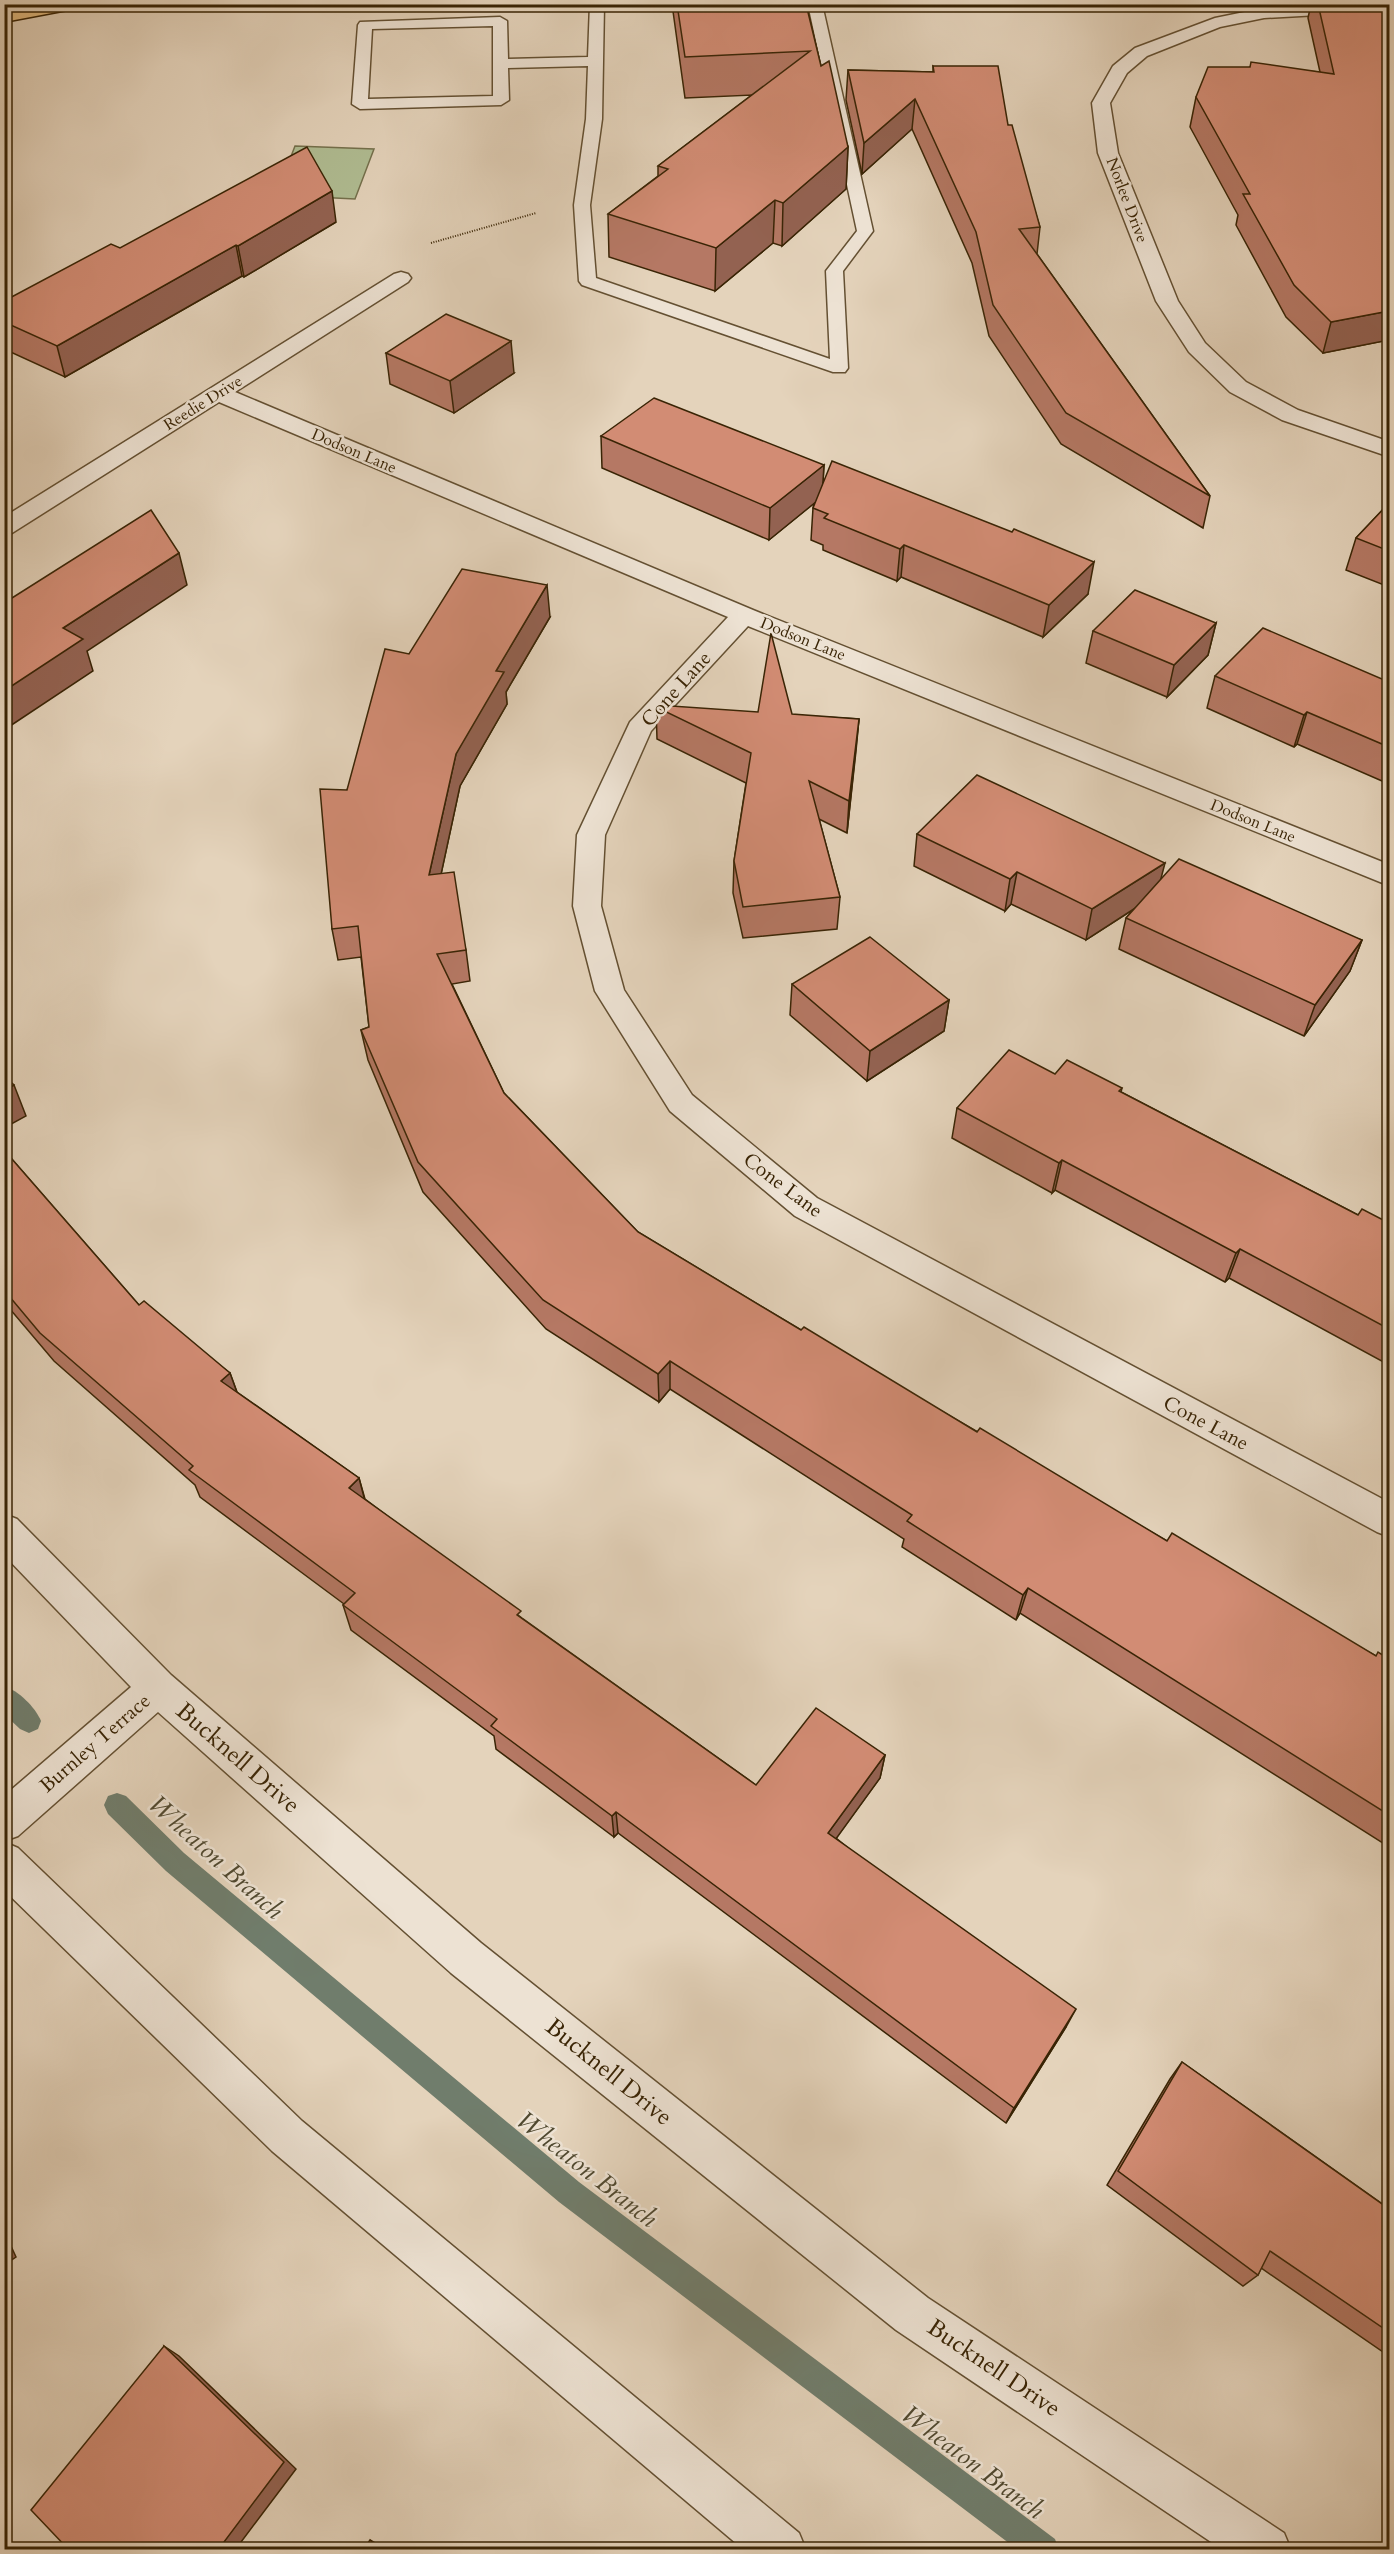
<svg xmlns="http://www.w3.org/2000/svg" width="1394" height="2554" viewBox="0 0 1394 2554" font-family="Cardo,serif">
<rect width="100%" height="100%" fill="#e4d3bb"/>
<filter id="stains"><feTurbulence type="fractalNoise" baseFrequency=".00333" numOctaves="4"/><feColorMatrix values="0 0 0 0 .2 0 0 0 0 .09 0 0 0 0 .02 0 0 0 .5 -.17"/></filter>
<radialGradient id="worn" r=".72"><stop offset=".6" stop-color="#630" stop-opacity="0"/><stop offset="1" stop-color="#630" stop-opacity=".3"/></radialGradient>
<path fill="#b0bd93" stroke="#74704c" stroke-width="1.5" d="M 295,146 L 374,149 L 355,199 L 276,195 Z"/>
<g fill="none" stroke-linecap="round" stroke-linejoin="round">
<g fill="#707d6c" fill-rule="evenodd">
<path d="M 4,1686 C 19,1691 35,1707 41,1721 L 38,1729 L 29,1733 L 20,1729 L 4,1714 Z"/>
<path d="M 117,1793 L 126,1796 L 184,1853 L 579,2182 L 1055,2539 L 1059,2550 L 1018,2550 L 559,2202 L 166,1871 L 108,1814 L 104,1805 L 108,1796 Z"/>
</g>
<defs>
<path id="lane" d="M 590,4 L 604,4 L 602,119 L 590,205 L 596,278 L 830,359 L 826,271 L 857,231 L 808,4 L 822,4 L 873,231 L 843,271 L 848,368 L 845,372 L 833,372 L 582,285 L 579,281 L 574,205 L 586,119 L 588,66 L 508,68 L 509,100 L 501,105 L 360,109 L 352,104 L 358,25 L 360,22 L 500,17 L 507,21 L 508,59 L 588,57 ZM 493,26 L 493,96 L 368,99 L 372,29 Z"/>
<g id="street">
<path d="M 1322,4 L 1390,4 L 1390,11 L 1264,18 L 1220,27 L 1147,56 L 1127,73 L 1110,103 L 1118,153 L 1178,301 L 1205,343 L 1246,382 L 1298,410 L 1390,442 L 1390,457 L 1282,420 L 1230,392 L 1189,352 L 1156,301 L 1098,153 L 1092,103 L 1113,66 L 1135,48 L 1215,18 L 1264,8 Z"/>
<path d="M 401,272 L 408,274 L 411,278 L 408,282 L 235,392 L 753,610 L 1390,865 L 1390,886 L 748,626 L 651,731 L 605,835 L 601,906 L 624,990 L 692,1095 L 817,1198 L 1390,1503 L 1390,1537 L 1377,1532 L 795,1216 L 670,1111 L 595,991 L 573,906 L 577,835 L 630,722 L 728,617 L 219,402 L 12,533 L 4,535 L 4,517 L 394,274 Z"/>
<path d="M 4,1514 L 17,1519 L 171,1675 L 481,1943 L 928,2298 L 1284,2533 L 1291,2550 L 1223,2550 L 896,2330 L 451,1973 L 158,1712 L 18,1836 L 4,1841 L 4,1796 L 131,1687 L 4,1555 Z"/>
<path d="M 4,1842 L 18,1848 L 302,2121 L 799,2533 L 806,2550 L 744,2550 L 272,2151 L 4,1890 Z"/>
</g>
<path id="primary" d="M 42,4 L 81,4 L 73,9 L 4,22 L 4,12 Z"/>
</defs>
<use href="#lane" stroke="#645032" stroke-width="3"/>
<use href="#street" stroke="#645032" stroke-width="3"/>
<use href="#primary" stroke="#392405" stroke-width="3"/>
<path stroke="#392405" stroke-width="2" stroke-dasharray="1 1.5" stroke-linecap="butt" d="M 431,243 L 536,213"/>
<use href="#lane" fill="#ede2d3" fill-rule="evenodd"/>
<use href="#street" fill="#ede2d3" fill-rule="evenodd"/>
<use href="#primary" fill="#e2ba7e" fill-rule="evenodd"/>
</g>
<g fill="#b57864" stroke="#392405" stroke-width="1.5">
<path d="M 672,4 L 806,4 L 821,66 L 848,147 L 846,189 L 782,246 L 773,243 L 715,291 L 609,257 L 608,214 L 658,176 L 658,166 L 752,95 L 685,98 Z"/>
<path d="M 1311,4 L 1389,4 L 1389,340 L 1323,353 L 1286,317 L 1236,225 L 1238,215 L 1190,127 L 1196,97 L 1250,67 L 1320,72 L 1308,18 Z"/>
<path d="M 933,66 L 1008,125 L 1040,227 L 1037,254 L 1210,496 L 1203,528 L 1061,444 L 989,336 L 972,263 L 912,129 L 862,174 L 846,100 L 848,70 L 933,72 Z"/>
<path d="M 336,222 L 244,277 L 242,276 L 65,377 L 4,349 L 4,301 L 120,248 Z"/>
<path d="M 386,353 L 514,373 L 454,413 L 390,384 Z"/>
<path d="M 601,436 L 824,465 L 823,483 L 1088,594 L 1043,637 L 901,577 L 897,581 L 823,550 L 823,545 L 811,540 L 813,508 L 814,503 L 769,540 L 602,468 Z"/>
<path d="M 1389,503 L 1389,587 L 1346,570 L 1356,538 Z"/>
<path d="M 550,617 L 506,692 L 507,704 L 460,786 L 441,874 L 466,950 L 470,981 L 452,984 L 504,1093 L 638,1232 L 801,1330 L 1167,1541 L 1376,1656 L 1389,1659 L 1389,1847 L 1020,1613 L 1016,1620 L 902,1547 L 904,1539 L 670,1389 L 659,1402 L 546,1329 L 423,1192 L 368,1060 L 361,1030 L 369,1027 L 361,957 L 338,960 L 332,929 L 347,790 L 409,654 Z"/>
<path d="M 1216,623 L 1208,655 L 1167,697 L 1086,663 L 1093,631 Z"/>
<path d="M 1215,676 L 1389,682 L 1389,784 L 1297,744 L 1294,747 L 1207,708 Z"/>
<path d="M 656,707 L 859,719 L 847,833 L 819,819 L 840,897 L 837,929 L 743,938 L 733,893 L 734,861 L 746,783 L 657,739 Z"/>
<path d="M 917,834 L 1161,879 L 1362,940 L 1350,971 L 1304,1036 L 1119,949 L 1126,918 L 1134,909 L 1086,940 L 1011,904 L 1005,911 L 914,866 Z"/>
<path d="M 792,984 L 949,1000 L 944,1031 L 867,1081 L 790,1015 Z"/>
<path d="M 1055,1074 L 1122,1088 L 1121,1092 L 1358,1215 L 1389,1223 L 1389,1365 L 1229,1278 L 1225,1282 L 1055,1190 L 1052,1193 L 952,1138 L 957,1108 Z"/>
<path d="M 1389,1093 L 1389,1103 L 1386,1101 Z"/>
<path d="M 4,1150 L 139,1305 L 230,1373 L 237,1392 L 359,1478 L 365,1499 L 522,1618 L 756,1785 L 885,1755 L 880,1778 L 836,1838 L 1066,2027 L 1006,2123 L 618,1833 L 614,1837 L 496,1749 L 494,1736 L 351,1630 L 343,1605 L 344,1604 L 200,1497 L 195,1485 L 54,1361 L 4,1302 Z"/>
<path d="M 1182,2062 L 1384,2205 L 1389,2201 L 1389,2356 L 1261,2268 L 1258,2275 L 1243,2286 L 1107,2185 L 1170,2079 Z"/>
</g>
<g fill="#936251" stroke="#392405" stroke-width="1.5">
<path d="M 915,99 L 912,129 L 862,174 L 864,143 Z"/>
<path d="M 848,147 L 846,189 L 782,246 L 783,203 Z"/>
<path d="M 332,191 L 336,222 L 244,277 L 238,246 Z"/>
<path d="M 775,200 L 773,243 L 715,291 L 716,248 Z"/>
<path d="M 236,245 L 242,276 L 65,377 L 57,346 Z"/>
<path d="M 1389,311 L 1389,340 L 1323,353 L 1331,322 Z"/>
<path d="M 511,341 L 514,373 L 454,413 L 450,381 Z"/>
<path d="M 824,465 L 822,497 L 769,540 L 770,508 Z"/>
<path d="M 904,545 L 901,577 L 897,581 L 900,549 Z"/>
<path d="M 179,553 L 187,585 L 87,651 L 93,671 L 4,730 L 4,691 L 63,628 Z"/>
<path d="M 1094,562 L 1088,594 L 1043,637 L 1049,605 Z"/>
<path d="M 547,585 L 550,617 L 506,692 L 507,704 L 460,786 L 434,907 L 429,875 L 456,754 L 496,671 Z"/>
<path d="M 1216,623 L 1208,655 L 1167,697 L 1174,665 Z"/>
<path d="M 1307,712 L 1297,744 L 1294,747 L 1304,715 Z"/>
<path d="M 859,719 L 856,751 L 847,833 L 849,801 Z"/>
<path d="M 1165,863 L 1157,894 L 1086,940 L 1092,909 Z"/>
<path d="M 1017,872 L 1011,904 L 1005,911 L 1010,879 Z"/>
<path d="M 1362,940 L 1350,971 L 1304,1036 L 1315,1005 Z"/>
<path d="M 949,1000 L 944,1031 L 867,1081 L 870,1051 Z"/>
<path d="M 14,1085 L 26,1116 L 4,1128 L 4,1091 Z"/>
<path d="M 1062,1160 L 1055,1190 L 1052,1193 L 1059,1163 Z"/>
<path d="M 1240,1249 L 1229,1278 L 1225,1282 L 1236,1253 Z"/>
<path d="M 670,1361 L 670,1389 L 659,1402 L 658,1374 Z"/>
<path d="M 230,1373 L 240,1401 L 221,1381 Z"/>
<path d="M 359,1478 L 366,1505 L 349,1488 Z"/>
<path d="M 1028,1588 L 1020,1613 L 1016,1620 L 1023,1595 Z"/>
<path d="M 885,1755 L 880,1778 L 825,1854 L 828,1833 Z"/>
<path d="M 616,1812 L 618,1833 L 614,1837 L 612,1816 Z"/>
<path d="M 1076,2009 L 1066,2027 L 1006,2123 L 1014,2108 Z"/>
<path d="M 4,2231 L 16,2257 L 4,2265 Z"/>
<path d="M 164,2346 L 179,2356 L 296,2469 L 235,2550 L 218,2550 Z"/>
<path d="M 370,2540 L 379,2545 L 384,2550 L 380,2550 Z"/>
</g>
<g fill="#d28c74" stroke="#392405" stroke-width="1.5">
<path d="M 677,4 L 806,4 L 821,66 L 829,61 L 848,147 L 783,203 L 775,200 L 716,248 L 608,214 L 668,169 L 658,166 L 810,51 L 685,57 Z"/>
<path d="M 1318,4 L 1389,4 L 1389,311 L 1331,322 L 1294,285 L 1243,194 L 1250,194 L 1196,97 L 1208,67 L 1250,67 L 1251,62 L 1334,74 Z"/>
<path d="M 933,66 L 998,66 L 1008,125 L 1012,125 L 1040,227 L 1019,229 L 1210,496 L 1066,413 L 993,305 L 976,232 L 915,99 L 864,143 L 848,70 L 934,72 Z"/>
<path d="M 307,147 L 332,191 L 238,246 L 236,245 L 57,346 L 4,322 L 4,301 L 111,244 L 120,248 Z"/>
<path d="M 446,314 L 511,341 L 450,381 L 386,353 Z"/>
<path d="M 654,398 L 824,465 L 770,508 L 601,436 Z"/>
<path d="M 832,461 L 1012,532 L 1014,529 L 1094,562 L 1049,605 L 904,545 L 900,549 L 824,518 L 828,514 L 813,508 Z"/>
<path d="M 1389,503 L 1389,551 L 1356,538 Z"/>
<path d="M 151,510 L 179,553 L 63,628 L 83,639 L 4,691 L 4,603 Z"/>
<path d="M 462,569 L 547,585 L 496,671 L 504,672 L 456,754 L 429,875 L 454,872 L 466,950 L 437,954 L 504,1093 L 638,1232 L 801,1330 L 804,1327 L 977,1432 L 980,1428 L 1167,1541 L 1172,1533 L 1376,1656 L 1378,1652 L 1389,1659 L 1389,1815 L 1028,1588 L 1023,1595 L 907,1521 L 912,1515 L 670,1361 L 658,1374 L 543,1300 L 418,1162 L 361,1030 L 369,1027 L 358,926 L 332,929 L 320,789 L 347,790 L 385,649 L 409,654 Z"/>
<path d="M 1135,590 L 1216,623 L 1174,665 L 1093,631 Z"/>
<path d="M 1263,628 L 1389,682 L 1389,747 L 1307,712 L 1304,715 L 1215,676 Z"/>
<path d="M 771,633 L 792,714 L 859,719 L 849,801 L 809,781 L 840,897 L 743,907 L 734,861 L 751,753 L 656,707 L 657,705 L 758,712 Z"/>
<path d="M 977,775 L 1165,863 L 1092,909 L 1017,872 L 1010,879 L 917,834 Z"/>
<path d="M 1179,859 L 1362,940 L 1315,1005 L 1126,918 Z"/>
<path d="M 870,937 L 949,1000 L 870,1051 L 792,984 Z"/>
<path d="M 1009,1050 L 1055,1074 L 1067,1060 L 1122,1088 L 1119,1091 L 1358,1215 L 1362,1209 L 1389,1223 L 1389,1329 L 1240,1249 L 1236,1253 L 1062,1160 L 1059,1163 L 957,1108 Z"/>
<path d="M 4,1076 L 14,1085 L 4,1091 Z"/>
<path d="M 4,1150 L 139,1305 L 144,1301 L 230,1373 L 221,1381 L 359,1478 L 349,1488 L 521,1611 L 517,1615 L 756,1785 L 816,1708 L 885,1755 L 828,1833 L 1076,2009 L 1014,2108 L 616,1812 L 612,1816 L 491,1726 L 497,1719 L 343,1605 L 355,1593 L 189,1470 L 193,1466 L 40,1333 L 4,1290 Z"/>
<path d="M 1182,2062 L 1389,2209 L 1389,2332 L 1270,2251 L 1258,2275 L 1118,2171 Z"/>
<path d="M 164,2346 L 284,2462 L 218,2550 L 69,2550 L 31,2510 Z"/>
<path d="M 370,2540 L 380,2550 L 363,2550 Z"/>
</g>
<g text-anchor="middle" dominant-baseline="central" stroke-width="5" stroke-linejoin="round" paint-order="stroke">
<g font-size="16" fill="#392405" stroke="#ede2d3">
<text transform="translate(1127 200) rotate(69)">Norlee Drive</text>
<text transform="translate(203 403) rotate(-32)">Reedie Drive</text>
<text transform="translate(354 451) rotate(23)">Dodson Lane</text>
<text transform="translate(803 639) rotate(22)">Dodson Lane</text>
<text transform="translate(1253 821) rotate(22)">Dodson Lane</text>
</g>
<g font-size="20" fill="#392405" stroke="#ede2d3">
<text transform="translate(676 689) rotate(-48)">Cone Lane</text>
<text transform="translate(783 1185) rotate(37)">Cone Lane</text>
<text transform="translate(1206 1423) rotate(28)">Cone Lane</text>
<text transform="translate(95 1743) rotate(-41)">Burnley Terrace</text>
</g>
<g font-size="24" fill="#392405" stroke="#ede2d3">
<text transform="translate(238 1758) rotate(41)">Bucknell Drive</text>
<text transform="translate(609 2072) rotate(39)">Bucknell Drive</text>
<text transform="translate(994 2368) rotate(34)">Bucknell Drive</text>
</g>
<g font-size="26" font-style="italic" fill="#504930" stroke="#ede2d3">
<text transform="translate(216 1857) rotate(42)">Wheaton Branch</text>
<text transform="translate(587 2169) rotate(38)">Wheaton Branch</text>
<text transform="translate(973 2462) rotate(37)">Wheaton Branch</text>
</g>
</g>
<rect width="1394" height="2554" fill="none" stroke="#e4d3bb" stroke-width="24"/>
<rect x="6" y="6" width="1382" height="2542" fill="none" stroke="#392405" stroke-width="3"/>
<rect x="12" y="12" width="1370" height="2530" fill="none" stroke="#392405" stroke-width="1.5"/>
<rect width="100%" height="100%" filter="url(#stains)"/>
<rect width="100%" height="100%" fill="url(#worn)"/>
</svg>
